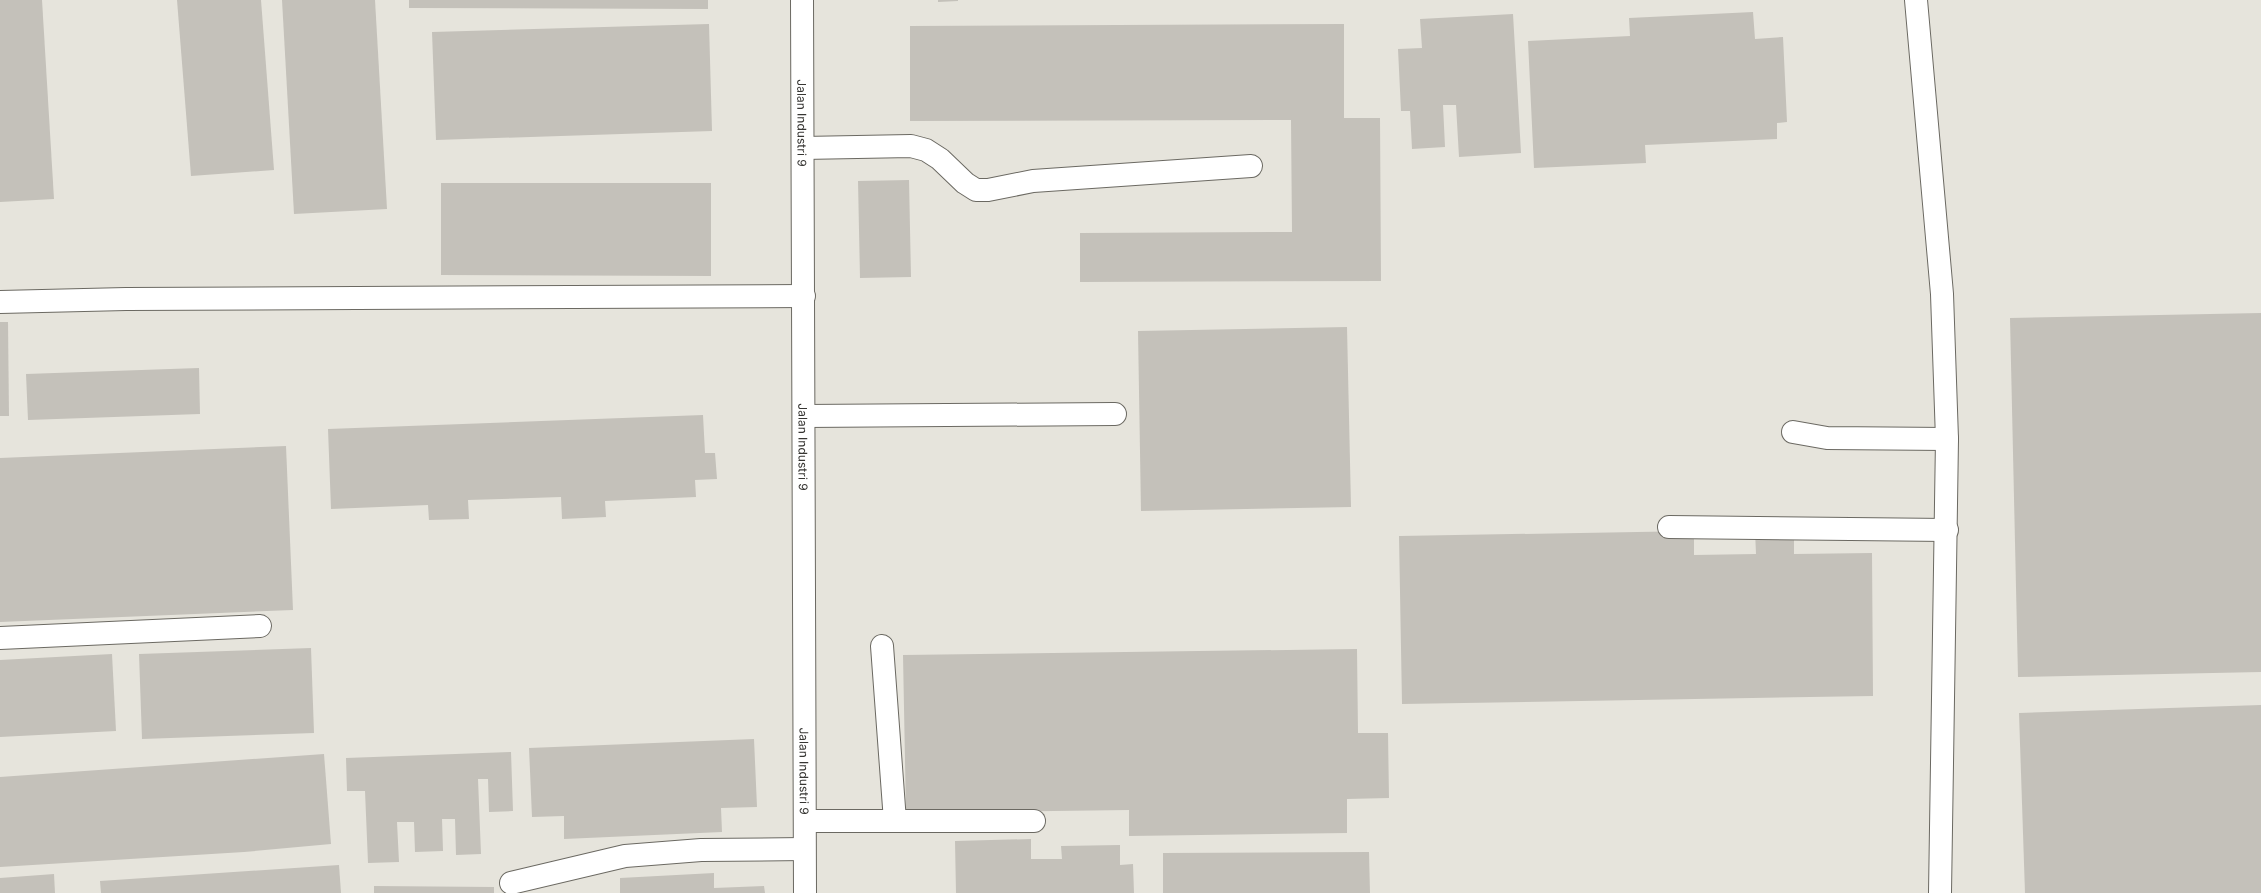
<svg xmlns="http://www.w3.org/2000/svg" width="2261" height="893" viewBox="0 0 2261 893" font-family="Inter,sans-serif">
<rect width="100%" height="100%" fill="#e6e4dc"/>
<g fill="#c4c1ba">
<path d="M 0,0 L 42,0 L 54,199 L 0,202 Z"/>
<path d="M 177,0 L 261,0 L 274,170 L 191,176 Z"/>
<path d="M 282,0 L 375,0 L 387,209 L 294,214 Z"/>
<path d="M 409,0 L 708,0 L 708,9 L 409,8 Z"/>
<path d="M 938,0 L 958,0 L 958,1 L 938,2 Z"/>
<path d="M 1753,12 L 1755,39 L 1783,37 L 1787,122 L 1777,123 L 1777,139 L 1645,145 L 1646,163 L 1534,168 L 1528,41 L 1630,36 L 1629,18 Z"/>
<path d="M 1513,14 L 1521,153 L 1459,157 L 1456,105 L 1443,105 L 1445,147 L 1412,149 L 1410,111 L 1401,111 L 1398,49 L 1422,48 L 1420,19 Z"/>
<path d="M 709,24 L 712,131 L 436,140 L 432,32 Z"/>
<path d="M 1344,24 L 1344,118 L 1380,118 L 1381,281 L 1080,282 L 1080,233 L 1292,232 L 1291,120 L 910,121 L 910,26 Z"/>
<path d="M 909,180 L 911,277 L 860,278 L 858,181 Z"/>
<path d="M 441,183 L 711,183 L 711,276 L 441,275 Z"/>
<path d="M 2261,313 L 2261,672 L 2018,677 L 2010,318 Z"/>
<path d="M 0,322 L 8,322 L 9,416 L 0,416 Z"/>
<path d="M 1347,327 L 1351,507 L 1141,511 L 1138,331 Z"/>
<path d="M 199,368 L 200,414 L 28,420 L 26,374 Z"/>
<path d="M 703,415 L 705,453 L 715,453 L 717,479 L 695,480 L 696,497 L 605,501 L 606,517 L 562,519 L 561,497 L 468,500 L 469,519 L 429,520 L 428,505 L 331,509 L 328,429 Z"/>
<path d="M 286,446 L 293,610 L 0,622 L 0,458 Z"/>
<path d="M 1794,530 L 1794,554 L 1872,553 L 1873,696 L 1402,704 L 1399,536 L 1694,531 L 1694,555 L 1756,554 L 1755,531 Z"/>
<path d="M 311,648 L 314,733 L 142,739 L 139,654 Z"/>
<path d="M 1357,649 L 1358,733 L 1388,733 L 1389,798 L 1347,799 L 1347,833 L 1129,836 L 1129,810 L 906,813 L 903,655 Z"/>
<path d="M 112,654 L 116,731 L 0,737 L 0,660 Z"/>
<path d="M 2261,705 L 2261,893 L 2025,893 L 2019,713 Z"/>
<path d="M 754,739 L 757,807 L 721,808 L 722,832 L 564,839 L 564,816 L 532,817 L 529,748 Z"/>
<path d="M 511,752 L 513,811 L 489,812 L 488,779 L 478,779 L 481,854 L 456,855 L 455,819 L 442,819 L 443,851 L 415,852 L 414,822 L 397,822 L 399,862 L 368,863 L 365,791 L 347,791 L 346,758 Z"/>
<path d="M 324,754 L 331,844 L 244,852 L 0,867 L 0,777 Z"/>
<path d="M 1031,839 L 1031,859 L 1062,859 L 1061,846 L 1120,845 L 1120,865 L 1133,864 L 1134,893 L 956,893 L 955,841 Z"/>
<path d="M 1369,852 L 1370,893 L 1163,893 L 1163,853 Z"/>
<path d="M 339,865 L 341,893 L 101,893 L 100,881 Z"/>
<path d="M 714,873 L 714,888 L 764,886 L 765,893 L 620,893 L 620,878 Z"/>
<path d="M 54,874 L 55,893 L 0,893 L 0,878 Z"/>
<path d="M 374,886 L 494,887 L 494,893 L 374,893 Z"/>
</g>
<g fill="none" stroke-linecap="round" stroke-linejoin="round">
<defs>
<g id="minor">
<path id="s1" d="M 802,0 L 805,893"/>
<path d="M 1916,0 L 1942,294 L 1947,439 L 1940,893"/>
<path d="M 803,148 L 911,146 L 926,150 L 940,159 L 965,183 L 976,190 L 988,190 L 1033,181 L 1251,166"/>
<path d="M 0,302 L 126,299 L 804,296"/>
<path d="M 804,416 L 1115,414"/>
<path d="M 1793,432 L 1827,438 L 1947,439"/>
<path d="M 1669,527 L 1947,530"/>
<path d="M 0,638 L 260,626"/>
<path d="M 882,646 L 895,821"/>
<path d="M 805,821 L 1034,821"/>
<path d="M 511,883 L 625,856 L 701,850 L 804,849"/>
</g>
</defs>
<use href="#minor" stroke="#6b6962" stroke-width="24"/>
<use href="#minor" stroke="#fff" stroke-width="22"/>
</g>
<g text-anchor="middle" dominant-baseline="central" stroke-width="4" stroke-linejoin="round" paint-order="stroke">
<g font-size="12" fill="#373633" stroke="#e6e4dc">
<text stroke="none"><textPath href="#s1" startOffset="123">Jalan Industri 9</textPath></text>
<text stroke="none"><textPath href="#s1" startOffset="447">Jalan Industri 9</textPath></text>
<text stroke="none"><textPath href="#s1" startOffset="771">Jalan Industri 9</textPath></text>
</g>
</g>
</svg>
